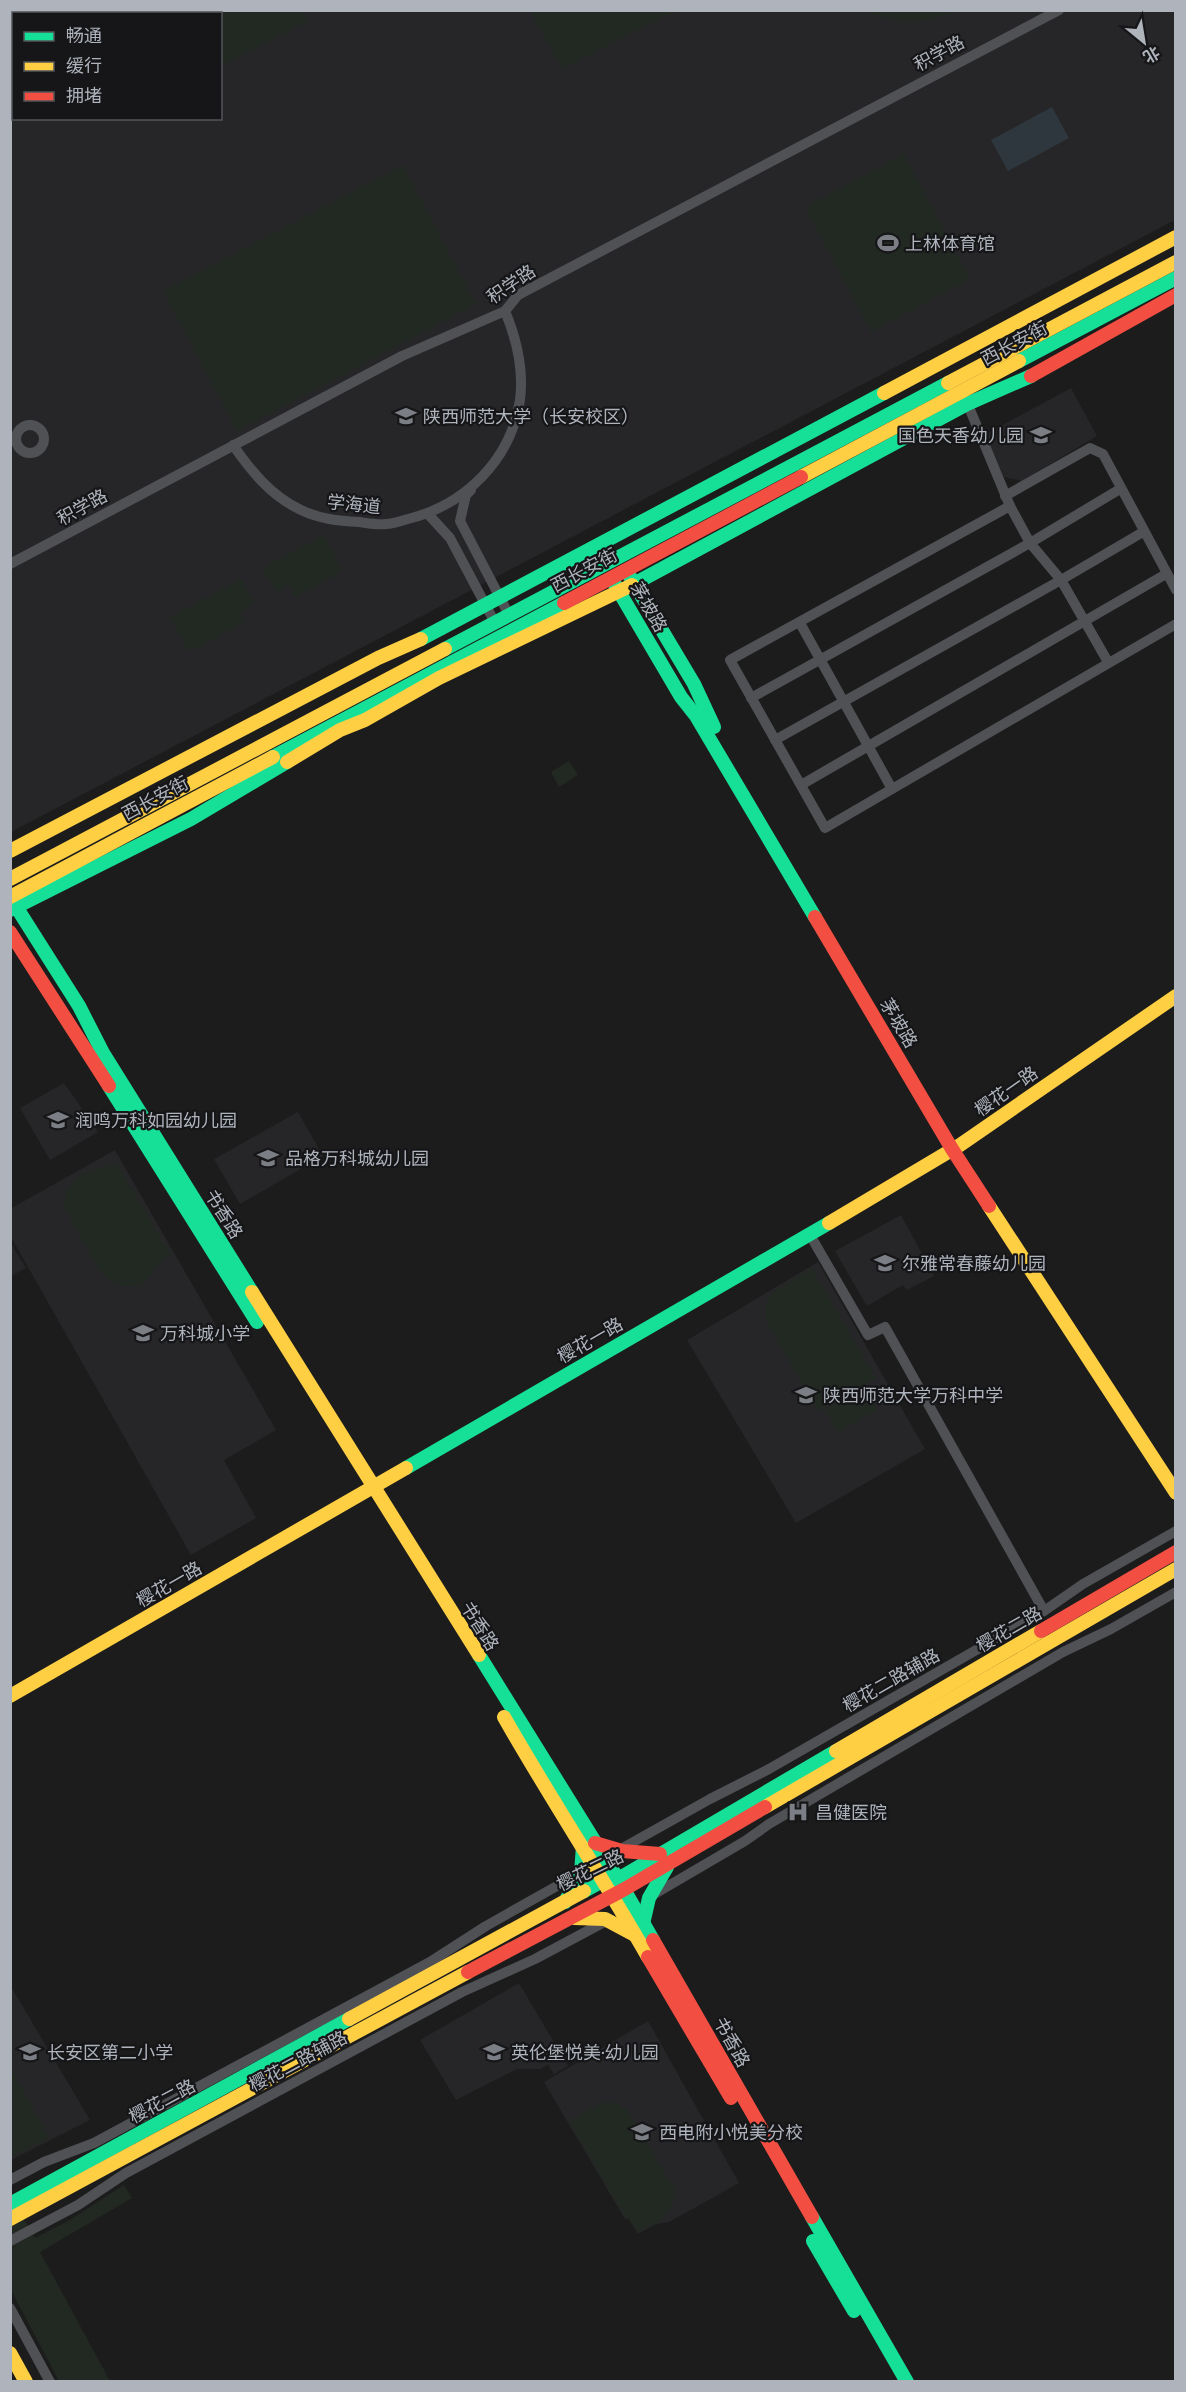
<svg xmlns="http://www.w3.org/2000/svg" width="1186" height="2392" viewBox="0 0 1186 2392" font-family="Poppins,'Noto Sans SC',sans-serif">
<rect width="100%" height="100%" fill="#1c1c1c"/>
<g fill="#262628" fill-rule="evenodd">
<path d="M 11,11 L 1175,11 L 1175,220 L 11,832 ZM 14,14 L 220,14 L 220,118 L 14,118 Z"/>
<path d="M 1071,388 L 1097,436 L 1022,481 L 1004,477 L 984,435 Z"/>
<path d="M 64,1083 L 98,1132 L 50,1160 L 20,1108 Z"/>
<path d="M 298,1112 L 323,1156 L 240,1204 L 214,1159 Z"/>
<path d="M 115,1150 L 276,1430 L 224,1460 L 256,1518 L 191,1555 L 11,1237 L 10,1209 Z"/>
<path d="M 901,1215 L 934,1276 L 907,1290 L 903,1285 L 867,1306 L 835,1251 Z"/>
<path d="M 10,1242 L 26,1268 L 11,1276 L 10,1276 Z"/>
<path d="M 818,1262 L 925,1449 L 796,1523 L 687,1340 Z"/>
<path d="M 519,1983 L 568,2066 L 554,2074 L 548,2065 L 540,2069 L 517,2069 L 456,2100 L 420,2040 Z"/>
<path d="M 10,1985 L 90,2120 L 11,2160 L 10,2160 Z"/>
<path d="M 648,2021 L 739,2183 L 669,2222 L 656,2224 L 638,2234 L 628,2218 L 625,2219 L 544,2082 Z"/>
</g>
<g fill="#222923">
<path d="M 182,11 L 301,11 L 304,12 L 308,21 L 221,66 L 220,14 L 184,13 Z"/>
<path d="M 530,11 L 675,11 L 562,69 Z"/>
<path d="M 858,11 L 956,11 C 919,25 905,25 868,12 L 864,15 Z"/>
<path d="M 904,154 L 970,279 L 871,332 L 805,207 Z"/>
<path d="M 403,165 L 476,304 L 237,431 L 163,291 Z"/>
<path d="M 324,535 L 341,567 L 340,573 L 295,597 L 289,585 L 276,592 L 262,568 Z"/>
<path d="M 241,579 L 254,604 L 240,612 L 245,622 L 193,650 L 187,649 L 170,617 Z"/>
<path d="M 569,761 L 578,775 L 559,787 L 551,772 Z"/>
<path d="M 117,1163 L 171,1255 C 167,1258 163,1260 159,1263 C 154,1269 151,1278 144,1282 C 128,1292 111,1284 100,1272 L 64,1207 L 66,1192 L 73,1181 L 82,1174 Z"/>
<path d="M 812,1268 L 876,1378 L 818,1411 L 766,1321 L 766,1302 L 773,1292 Z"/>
<path d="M 864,1387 L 877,1410 L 838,1432 L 825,1409 Z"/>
<path d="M 11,2069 L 49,2137 L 11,2157 L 10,2157 Z"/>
<path d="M 610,2102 L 618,2104 L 628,2111 L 675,2190 C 675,2215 657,2222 638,2233 L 628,2217 L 626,2218 L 569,2121 L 601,2103 Z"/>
<path d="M 124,2185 L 132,2198 L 40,2252 L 110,2381 L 59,2381 L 11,2290 L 10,2196 L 35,2238 L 70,2220 Z"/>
</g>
<path fill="#2f373e" d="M 1052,107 L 1069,138 L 1008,171 L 991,140 Z"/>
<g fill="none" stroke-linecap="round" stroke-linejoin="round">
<g stroke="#505155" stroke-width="10">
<path d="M 966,400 L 1010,506 L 1030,543 L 1061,580 L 1108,662"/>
<circle cx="30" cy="439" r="14"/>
<path d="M 233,445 C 251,471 271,496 301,510 C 320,519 338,521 359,522 C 367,523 377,525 386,524 C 393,524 401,521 408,519 C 465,505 511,460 520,400 C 524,369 517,340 505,311"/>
<path d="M 471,490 L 466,495 L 460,521 L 508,613"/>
<path d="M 1005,496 L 1090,448 L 1103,454 L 1176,590"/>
<path d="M 428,514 L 450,538 L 494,621"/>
<path d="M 10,564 L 402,356 L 505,311 L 518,295 L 1059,10"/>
<path d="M 800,623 L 892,789 L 1176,624"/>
<path d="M 751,698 L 1030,543 L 1120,489"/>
<path d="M 775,740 L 1061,580 L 1143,532"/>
<path d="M 801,785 L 1166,574"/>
<path d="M 892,789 L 825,828 L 730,660 L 1010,506"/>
<path d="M 810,1235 L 868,1335 L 885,1327 L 1044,1611"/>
<path d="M 619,1850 L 710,1799 L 769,1769 L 1044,1611 L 1083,1584 L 1176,1531"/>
<path d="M 651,1896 L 745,1841 L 769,1824 L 1063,1652 L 1111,1629 L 1176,1592"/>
<path d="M 10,2180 L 44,2162 L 94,2143 L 430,1962 L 486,1926 L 580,1873"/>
<path d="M 10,2241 L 78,2205 L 126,2173 L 462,1992 L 535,1959 L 608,1920"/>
<path d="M 10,2308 L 50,2382"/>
</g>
<g stroke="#16e098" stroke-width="14">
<path d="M 1019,361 L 1176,278"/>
<path d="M 629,575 L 694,684 L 714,727"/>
<path d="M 614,583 L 681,697 L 696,716 L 815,917"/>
<path d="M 632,585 L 967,404 L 1031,376"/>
<path d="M 421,639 L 884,393"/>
<path d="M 445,649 L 948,383"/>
<path d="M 273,757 L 564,603"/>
<path d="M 10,897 L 79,1006 L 103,1053 L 252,1292"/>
<path d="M 10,910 L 191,819 L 287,762"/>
<path d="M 109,1086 L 257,1322"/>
<path d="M 406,1468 L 829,1223"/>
<path d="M 479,1655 L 618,1879 L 653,1940"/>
<path d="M 584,1891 L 604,1880 L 618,1879 L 836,1751"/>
<path d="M 565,1902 L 581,1873 L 583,1846"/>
<path d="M 643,1924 L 649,1898 L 667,1867"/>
<path d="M 10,2204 L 349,2019"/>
<path d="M 812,2217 L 907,2382"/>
<path d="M 813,2241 L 854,2311"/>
</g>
<g stroke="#ffcf43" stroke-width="14">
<path d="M 948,383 L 1176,262"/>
<path d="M 884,393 L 1176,237"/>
<path d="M 801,477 L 1019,361"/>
<path d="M 287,762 L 340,730 L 365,720 L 439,678 L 632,585"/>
<path d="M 10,851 L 378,658 L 421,639"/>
<path d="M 10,879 L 445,649"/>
<path d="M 10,897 L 273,757"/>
<path d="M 989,1206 L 1176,1493"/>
<path d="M 829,1223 L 960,1145 L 1176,996"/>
<path d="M 252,1292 L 479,1655"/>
<path d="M 10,1696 L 406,1468"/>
<path d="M 504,1717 C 550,1798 602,1876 648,1957"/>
<path d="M 836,1751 L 1041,1631"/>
<path d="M 765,1807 L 1176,1569"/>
<path d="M 574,1918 L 605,1919 L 633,1934"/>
<path d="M 349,2019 L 584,1891"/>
<path d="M 10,2219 L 468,1972"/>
<path d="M 10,2353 L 26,2382"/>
</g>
<g stroke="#f24e42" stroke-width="14">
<path d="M 1031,376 L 1176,295"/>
<path d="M 564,603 L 801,477"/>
<path d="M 815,917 L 952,1149 L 989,1206"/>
<path d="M 10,932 L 109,1086"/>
<path d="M 1041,1631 L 1176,1552"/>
<path d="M 595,1843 L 622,1851 L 660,1854"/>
<path d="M 653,1940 L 812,2217"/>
<path d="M 648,1957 L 731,2098"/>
<path d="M 468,1972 L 623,1890 L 765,1807"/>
</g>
</g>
<defs>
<symbol id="stadium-bare" viewBox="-9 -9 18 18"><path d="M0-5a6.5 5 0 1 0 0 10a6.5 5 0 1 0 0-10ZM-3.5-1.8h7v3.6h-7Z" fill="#7b7e84" stroke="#161618" stroke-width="2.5" paint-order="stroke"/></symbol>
<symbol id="university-bare" viewBox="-9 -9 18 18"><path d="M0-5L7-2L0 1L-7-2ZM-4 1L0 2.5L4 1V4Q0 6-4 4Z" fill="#7b7e84" stroke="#161618" stroke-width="2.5" paint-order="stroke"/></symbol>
<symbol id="school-bare" viewBox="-9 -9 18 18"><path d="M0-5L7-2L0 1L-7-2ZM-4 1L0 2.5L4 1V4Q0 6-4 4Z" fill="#7b7e84" stroke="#161618" stroke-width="2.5" paint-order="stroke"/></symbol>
<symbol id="hospital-bare" viewBox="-9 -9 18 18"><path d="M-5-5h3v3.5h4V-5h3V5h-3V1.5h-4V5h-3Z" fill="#7b7e84" stroke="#161618" stroke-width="2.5" paint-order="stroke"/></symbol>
</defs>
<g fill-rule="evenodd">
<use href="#stadium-bare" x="873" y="228" width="30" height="30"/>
<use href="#university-bare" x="391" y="401" width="30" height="30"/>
<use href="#school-bare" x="1026" y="420" width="30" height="30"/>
<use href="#school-bare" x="43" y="1105" width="30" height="30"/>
<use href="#school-bare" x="253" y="1143" width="30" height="30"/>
<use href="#school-bare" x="870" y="1248" width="30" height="30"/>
<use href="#school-bare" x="128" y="1318" width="30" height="30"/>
<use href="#school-bare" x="791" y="1380" width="30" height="30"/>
<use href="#hospital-bare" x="783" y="1797" width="30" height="30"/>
<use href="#school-bare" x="15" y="2037" width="30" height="30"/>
<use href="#school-bare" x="479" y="2037" width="30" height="30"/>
<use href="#school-bare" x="627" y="2117" width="30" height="30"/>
</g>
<g text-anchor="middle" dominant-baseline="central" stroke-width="4.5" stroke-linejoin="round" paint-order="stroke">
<g font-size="18" fill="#aeb3bc" stroke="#161618">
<text transform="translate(939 53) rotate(-28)">积学路</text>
<text transform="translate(511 284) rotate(-34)">积学路</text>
<text transform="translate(1014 343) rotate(-28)">西长安街</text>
<text transform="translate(354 504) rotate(6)">学海道</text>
<text transform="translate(82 507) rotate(-29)">积学路</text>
<text transform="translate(584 570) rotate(-28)">西长安街</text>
<text transform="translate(649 607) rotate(60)">茅坡路</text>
<text transform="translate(155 798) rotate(-28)">西长安街</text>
<text transform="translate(899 1023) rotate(59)">茅坡路</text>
<text transform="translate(1006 1091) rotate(-35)">樱花一路</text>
<text transform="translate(224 1214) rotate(58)">书香路</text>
<text transform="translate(590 1340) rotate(-30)">樱花一路</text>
<text transform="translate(169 1584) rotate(-30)">樱花一路</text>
<text transform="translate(480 1626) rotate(58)">书香路</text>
<text transform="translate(1009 1629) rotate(-30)">樱花二路</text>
<text transform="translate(891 1680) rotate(-30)">樱花二路辅路</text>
<text transform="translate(590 1870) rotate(-26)">樱花二路</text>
<text transform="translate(732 2042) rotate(61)">书香路</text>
<text transform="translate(298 2061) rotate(-28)">樱花二路辅路</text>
<text transform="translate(162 2101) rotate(-28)">樱花二路</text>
</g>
<g font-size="18" fill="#aeb3bc" stroke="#161618" text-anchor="start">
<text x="905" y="243">上林体育馆</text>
<text x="423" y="416">陕西师范大学（长安校区）</text>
<text x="1024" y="435" text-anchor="end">国色天香幼儿园</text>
<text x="75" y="1120">润鸣万科如园幼儿园</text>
<text x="285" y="1158">品格万科城幼儿园</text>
<text x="902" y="1263">尔雅常春藤幼儿园</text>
<text x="160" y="1333">万科城小学</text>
<text x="823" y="1395">陕西师范大学万科中学</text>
<text x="815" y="1812">昌健医院</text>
<text x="47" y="2052">长安区第二小学</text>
<text x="511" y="2052">英伦堡悦美·幼儿园</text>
<text x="659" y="2132">西电附小悦美分校</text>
</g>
</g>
<rect width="1186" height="2392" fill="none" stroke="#aeb3bc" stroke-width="24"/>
<rect x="12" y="12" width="210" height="108" fill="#161618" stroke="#53555a" stroke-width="1.5"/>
<rect x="24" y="32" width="30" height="9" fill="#16e098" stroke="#53555a" stroke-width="1.5"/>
<text x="66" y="42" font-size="18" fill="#aeb3bc">畅通</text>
<rect x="24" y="62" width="30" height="9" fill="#ffcf43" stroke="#53555a" stroke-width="1.5"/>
<text x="66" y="72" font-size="18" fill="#aeb3bc">缓行</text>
<rect x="24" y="92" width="30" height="9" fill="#f24e42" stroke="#53555a" stroke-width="1.5"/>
<text x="66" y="102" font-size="18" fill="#aeb3bc">拥堵</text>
<g transform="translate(1144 42) rotate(150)" stroke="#161618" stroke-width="4.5" paint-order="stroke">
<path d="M0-4.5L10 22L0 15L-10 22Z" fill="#aeb3bc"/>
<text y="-9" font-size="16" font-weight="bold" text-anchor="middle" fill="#aeb3bc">北</text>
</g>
</svg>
